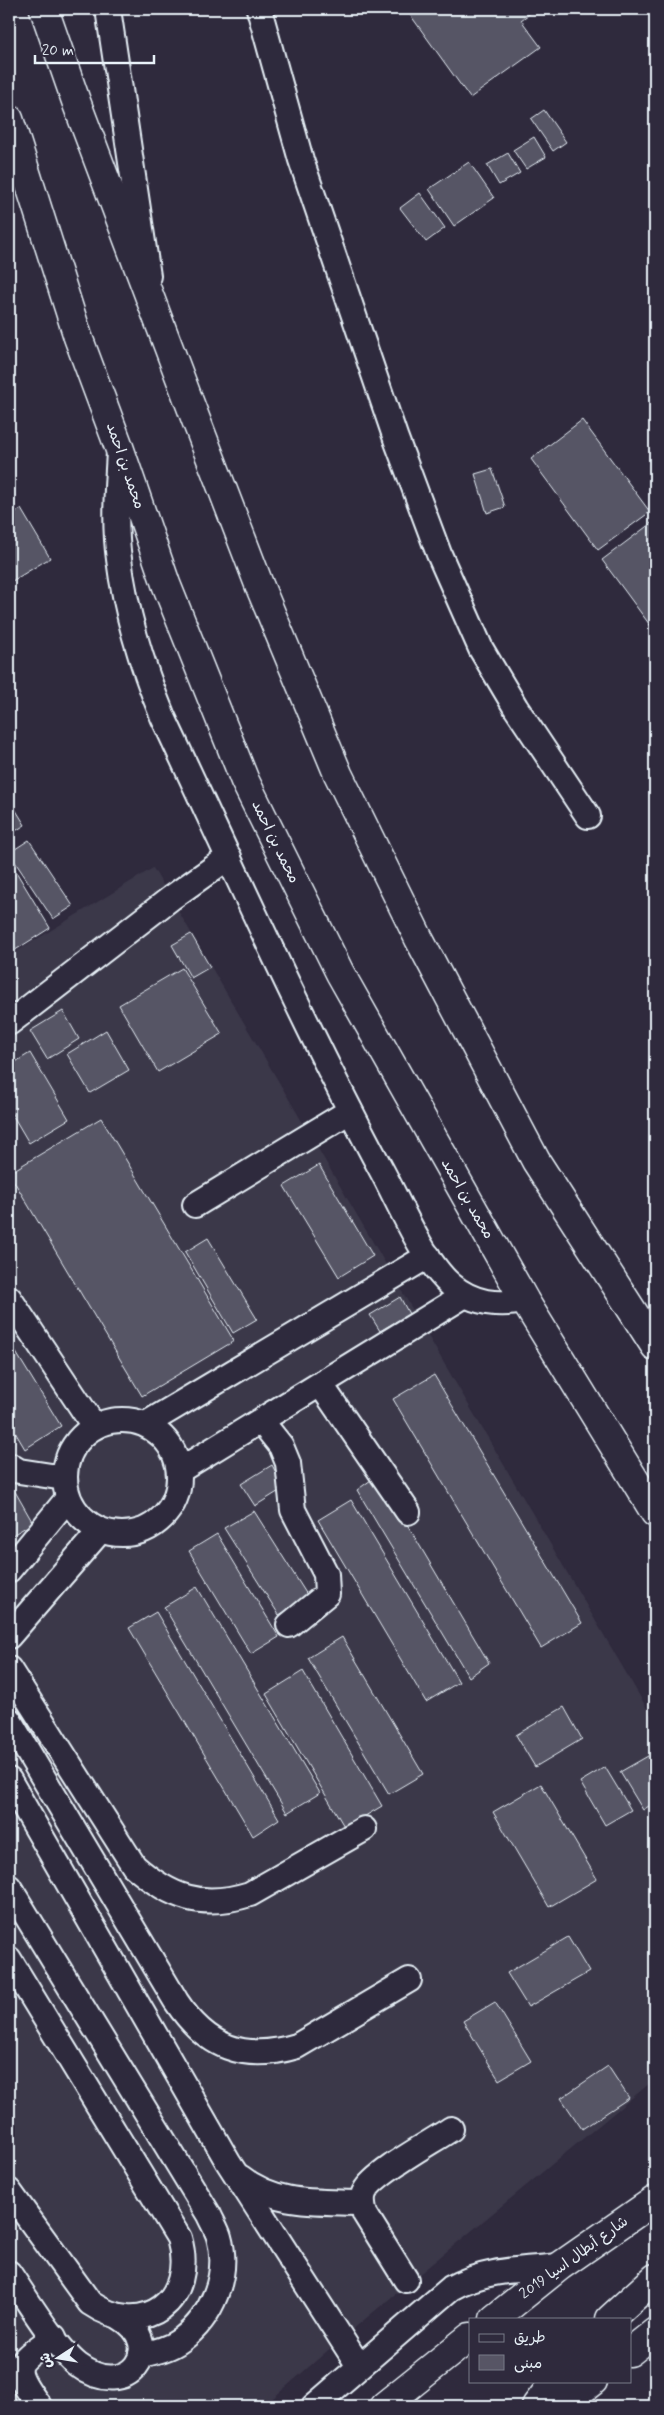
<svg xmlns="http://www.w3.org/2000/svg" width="664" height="2415" viewBox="0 0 664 2415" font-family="Mynerve,'Playpen Sans Arabic',sans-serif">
<rect width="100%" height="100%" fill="#2f2a3d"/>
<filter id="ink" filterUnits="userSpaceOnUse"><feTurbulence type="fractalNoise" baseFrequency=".02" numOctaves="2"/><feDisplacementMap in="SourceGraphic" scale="10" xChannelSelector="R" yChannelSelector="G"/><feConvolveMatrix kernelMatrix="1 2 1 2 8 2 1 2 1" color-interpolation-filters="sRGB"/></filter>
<g filter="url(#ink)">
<path fill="#3b3749" d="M 153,868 L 655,1722 L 655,2079 L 341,2339 L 264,2406 L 9,2406 L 9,956 Z"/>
<g fill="#575565" stroke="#e8f1f8">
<path d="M 406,9 L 536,9 L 521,20 L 541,47 L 470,98 Z"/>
<path d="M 544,110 L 566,142 L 553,151 L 531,119 Z"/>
<path d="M 534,137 L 546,157 L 526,169 L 513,150 Z"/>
<path d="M 508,153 L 520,173 L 499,185 L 487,165 Z"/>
<path d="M 469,162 L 494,198 L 454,226 L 429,189 Z"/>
<path d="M 420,193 L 445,228 L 426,242 L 400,208 Z"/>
<path d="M 582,420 L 650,512 L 598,550 L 531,459 Z"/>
<path d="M 492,469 L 505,507 L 487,513 L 475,474 Z"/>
<path d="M 21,509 L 50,558 L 9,583 L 9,516 Z"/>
<path d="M 654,521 L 655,522 L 655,632 L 602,560 Z"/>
<path d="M 9,799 L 25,825 L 9,835 Z"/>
<path d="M 29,840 L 73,906 L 53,919 L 9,853 Z"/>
<path d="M 9,860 L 50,928 L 9,954 Z"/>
<path d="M 191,934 L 210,967 L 191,978 L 172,945 Z"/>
<path d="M 182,968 L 222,1034 L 158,1072 L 119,1005 Z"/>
<path d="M 63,1011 L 79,1039 L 47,1059 L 30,1031 Z"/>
<path d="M 106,1030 L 129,1070 L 90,1093 L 67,1054 Z"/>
<path d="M 30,1053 L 69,1119 L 29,1143 L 9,1109 L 9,1066 Z"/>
<path d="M 101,1118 L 234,1341 L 142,1396 L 9,1173 Z"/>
<path d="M 319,1165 L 373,1256 L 339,1277 L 284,1186 Z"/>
<path d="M 208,1238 L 257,1319 L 233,1333 L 185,1252 Z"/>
<path d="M 400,1297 L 409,1314 L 380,1331 L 370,1315 Z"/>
<path d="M 9,1341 L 61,1426 L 25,1449 L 9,1422 Z"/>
<path d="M 434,1375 L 582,1623 L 541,1648 L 393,1399 Z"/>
<path d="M 272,1465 L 284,1488 L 255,1506 L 241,1484 Z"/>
<path d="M 378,1475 L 489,1663 L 469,1677 L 357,1490 Z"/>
<path d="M 9,1481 L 33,1523 L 9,1537 Z"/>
<path d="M 351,1500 L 459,1682 L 426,1702 L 318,1520 Z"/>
<path d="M 254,1511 L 309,1598 L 279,1615 L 224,1528 Z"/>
<path d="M 217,1534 L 279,1637 L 251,1654 L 189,1551 Z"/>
<path d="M 197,1587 L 320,1793 L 287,1813 L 164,1607 Z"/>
<path d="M 156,1612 L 279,1819 L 253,1836 L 129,1628 Z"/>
<path d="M 342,1637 L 423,1774 L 389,1794 L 308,1658 Z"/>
<path d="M 303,1671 L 382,1806 L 345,1828 L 266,1694 Z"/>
<path d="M 564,1707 L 582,1739 L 535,1767 L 516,1735 Z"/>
<path d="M 655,1752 L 655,1802 L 643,1810 L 620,1772 Z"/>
<path d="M 605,1767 L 631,1810 L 605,1825 L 580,1782 Z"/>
<path d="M 541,1784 L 597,1879 L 549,1907 L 493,1812 Z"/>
<path d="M 568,1937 L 589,1972 L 528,2007 L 507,1973 Z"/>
<path d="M 495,2002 L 531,2061 L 499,2080 L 463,2021 Z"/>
<path d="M 608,2066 L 629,2098 L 582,2129 L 561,2098 Z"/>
</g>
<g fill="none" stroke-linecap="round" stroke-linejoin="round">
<defs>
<g id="service">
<path d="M 108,9 L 148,276"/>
<path d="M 259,9 L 301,160 L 396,439 L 439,554 L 481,649 L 516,708 L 588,816"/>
<path d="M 119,452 C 117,487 114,524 119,559 C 126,615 142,666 163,717 C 235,870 303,1024 383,1173 C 400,1205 424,1262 451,1285 C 473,1304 498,1306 525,1301"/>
<path d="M 9,1023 L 171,898 L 229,857"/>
<path d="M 195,1205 L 350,1111"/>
<path d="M 9,1298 L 94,1426"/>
<path d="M 321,1385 L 408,1512"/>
<circle cx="122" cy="1477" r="57"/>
<path d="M 262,1422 L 281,1446 L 288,1463 L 293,1510 L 326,1574 L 327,1594 L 289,1625"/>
<path d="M 146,1424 L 428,1256"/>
<path d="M 9,1465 L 19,1471 L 64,1478"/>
<path d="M 180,1470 L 465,1295"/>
<path d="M 9,1570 L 68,1498"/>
<path d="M 9,1636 L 100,1531"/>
<path d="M 9,1669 L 134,1866 C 171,1898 202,1909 250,1894 L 364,1829"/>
<path d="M 9,1720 L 176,2001 C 207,2048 244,2062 297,2046 L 409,1980"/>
<path d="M 9,1780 L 228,2162 L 359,2366"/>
<path d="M 9,1887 L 209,2215 C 212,2222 217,2230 219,2237 C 230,2275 212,2317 181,2340 C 169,2349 154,2352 141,2355"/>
<path d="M 9,1959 L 179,2238 C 197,2300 144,2340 90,2303 L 9,2191"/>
<path d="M 240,2177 C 277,2206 318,2201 362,2203"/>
<path d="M 9,2273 C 26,2298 56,2348 78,2365 C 129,2403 167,2345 121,2318"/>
<path d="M 406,2280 L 365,2214 C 363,2206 361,2198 365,2191 C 374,2173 432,2142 451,2129"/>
<path d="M 39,2406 C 9,2364 14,2365 54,2337"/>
<path d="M 314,2406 L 451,2288 C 484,2269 522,2270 560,2266"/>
</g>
<g id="tertiary">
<path d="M 44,9 L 77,104 L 196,420 L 260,587 L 338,774 L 419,939 L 536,1161 L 655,1346"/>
<path d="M 9,119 L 78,337 L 119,447 L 166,584 L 245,781 L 340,973 L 525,1301 L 655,1513"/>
</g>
<g id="secondary">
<path d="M 494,2319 L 560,2266 L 655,2200"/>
<path d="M 610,2319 L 655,2278"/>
<path d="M 630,2352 L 655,2332"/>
<path d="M 384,2406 L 470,2337"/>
<path d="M 536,2406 L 555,2381"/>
<path d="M 561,2406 L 593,2381"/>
</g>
</defs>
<use href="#service" stroke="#e8f1f8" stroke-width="28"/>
<use href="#tertiary" stroke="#e8f1f8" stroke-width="31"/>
<use href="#secondary" stroke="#e8f1f8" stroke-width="31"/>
<use href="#service" stroke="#2f2a3d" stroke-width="24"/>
<use href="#tertiary" stroke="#2f2a3d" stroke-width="28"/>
<use href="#secondary" stroke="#2f2a3d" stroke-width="28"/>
</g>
</g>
<g text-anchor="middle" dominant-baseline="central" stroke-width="4.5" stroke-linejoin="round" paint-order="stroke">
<g font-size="15" fill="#e8f1f8" stroke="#2f2a3d">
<text transform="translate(125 466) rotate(71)">محمد بن احمد</text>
<text transform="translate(275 842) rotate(64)">محمد بن احمد</text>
<text transform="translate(467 1199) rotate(60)">محمد بن احمد</text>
<text transform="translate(574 2258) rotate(-36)">شارع أبطال اسيا 2019</text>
</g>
</g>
<rect width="664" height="2415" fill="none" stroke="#2f2a3d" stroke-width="30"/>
<rect x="15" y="15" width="634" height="2385" fill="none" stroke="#e8f1f8" stroke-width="2" filter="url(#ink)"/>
<rect x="469" y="2318" width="162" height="65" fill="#2f2a3d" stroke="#797a88"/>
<rect x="479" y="2334" width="25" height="8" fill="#2f2a3d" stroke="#797a88"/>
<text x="514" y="2342" font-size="15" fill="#e8f1f8">طريق</text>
<rect x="479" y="2355" width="25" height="15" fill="#575565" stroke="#797a88"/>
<text x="514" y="2368" font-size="15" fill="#e8f1f8">مبنى</text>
<g transform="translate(58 2358) rotate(258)" stroke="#2f2a3d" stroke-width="4" paint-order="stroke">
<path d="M0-4L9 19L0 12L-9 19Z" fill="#e8f1f8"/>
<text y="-8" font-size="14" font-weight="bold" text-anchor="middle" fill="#e8f1f8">ش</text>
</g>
<path d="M35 55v8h119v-8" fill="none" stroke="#e8f1f8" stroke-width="2.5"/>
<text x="42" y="55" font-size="15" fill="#e8f1f8" stroke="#2f2a3d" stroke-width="4" paint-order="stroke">20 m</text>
</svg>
